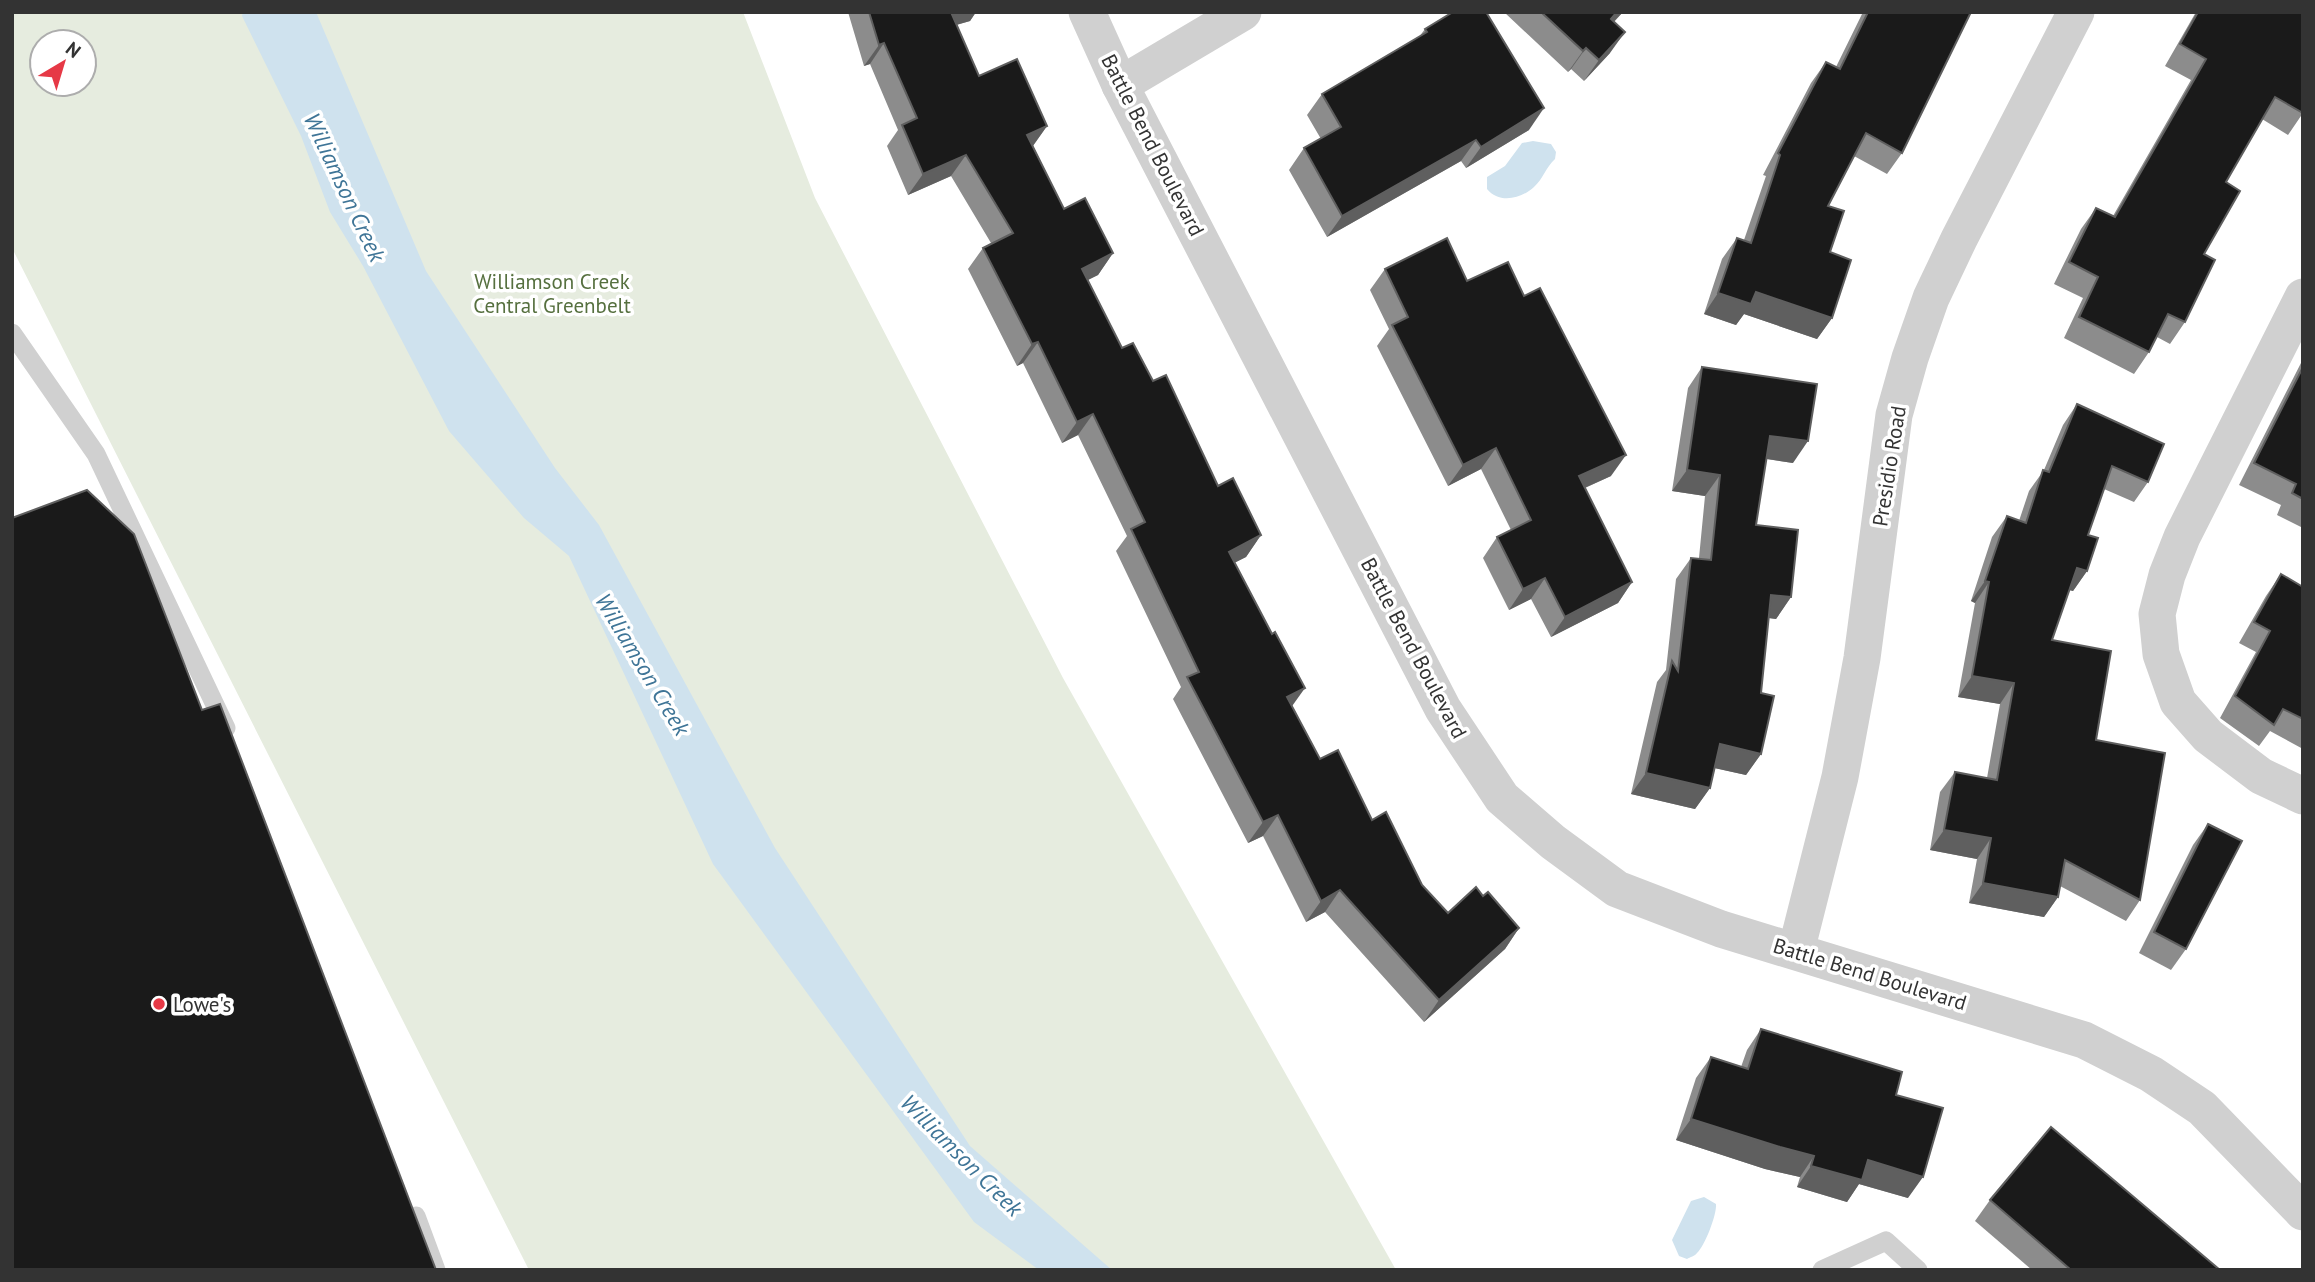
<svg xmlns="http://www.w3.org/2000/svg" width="2315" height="1282" viewBox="0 0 2315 1282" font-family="'PT Sans',sans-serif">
<rect width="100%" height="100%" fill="#fff"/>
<path fill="#e6ecdf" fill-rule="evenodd" d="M 12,12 L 743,12 L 815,198 L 1063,678 L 1396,1270 L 529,1270 L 12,248 ZM 42,42 L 84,42 L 84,84 L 42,84 Z"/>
<g fill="#cfe2ee">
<path d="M 243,12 L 316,12 L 426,271 L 555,468 L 599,525 L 775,848 L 970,1146 L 1112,1270 L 1039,1270 L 974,1222 L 713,864 L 569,556 L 524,518 L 449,431 L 363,266 L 330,212 L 301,136 L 242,16 Z"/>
<path d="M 1533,141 L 1551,144 L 1556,152 L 1555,159 C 1546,167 1543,179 1534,187 C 1521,199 1499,204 1487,189 L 1487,177 L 1505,166 L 1522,143 Z"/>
<path d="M 1704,1197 L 1716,1204 C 1717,1214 1705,1246 1697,1253 C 1695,1256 1690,1257 1687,1259 L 1679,1256 L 1672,1240 L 1691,1201 Z"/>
</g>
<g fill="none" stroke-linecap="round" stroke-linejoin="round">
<g stroke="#d0d0d0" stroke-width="19">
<path d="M 12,333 L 96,454 L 226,728"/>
<path d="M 416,1216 L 436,1270"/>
<path d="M 1822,1270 L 1886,1241 L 1918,1270"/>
</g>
<g stroke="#d0d0d0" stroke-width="37">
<path d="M 1087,12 L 1120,85 L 1443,709 L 1502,798 L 1553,842 L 1617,889 L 1721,929 L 2084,1040 L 2151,1074 L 2202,1108 L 2303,1212"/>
<path d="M 1120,85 L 1243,12"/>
<path d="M 2303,297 L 2182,537 L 2167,575 L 2157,614 L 2161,654 L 2178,702 L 2208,736 L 2261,776 L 2303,796"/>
<path d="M 1796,951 L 1840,777 L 1862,658 L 1894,415 L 1910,358 L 1931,298 L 1959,239 L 2076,12"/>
</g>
</g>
<g fill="#8c8c8c">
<path d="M 848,12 L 976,12 L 970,21 L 956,25 L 979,76 L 1047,126 L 1033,146 L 1064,209 L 1113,253 L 1098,275 L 1088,280 L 1122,348 L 1153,381 L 1218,486 L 1261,535 L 1246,557 L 1234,563 L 1292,706 L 1320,759 L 1372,820 L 1422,885 L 1448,913 L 1483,896 L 1519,928 L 1505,949 L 1424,1022 L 1325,912 L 1306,922 L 1263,836 L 1248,843 L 1173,699 L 1181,687 L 1116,551 L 1127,536 L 1078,435 L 1062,443 L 1023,363 L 1017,366 L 968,269 L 983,248 L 991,243 L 951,176 L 908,195 L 887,146 L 898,130 L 870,64 L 864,66 Z"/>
<path d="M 1504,12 L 1623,12 L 1614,22 L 1610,53 L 1584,81 L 1571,69 L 1568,72 Z"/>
<path d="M 1863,12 L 1971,12 L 1902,153 L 1887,174 L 1854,156 L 1828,206 L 1832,318 L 1817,339 L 1744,314 L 1736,325 L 1704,314 L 1722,259 L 1737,238 L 1744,240 L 1766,176 L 1763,175 L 1811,83 L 1826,62 L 1836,67 Z"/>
<path d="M 2196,12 L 2303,12 L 2303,113 L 2288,135 L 2262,119 L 2226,182 L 2185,322 L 2170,344 L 2157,337 L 2149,352 L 2134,374 L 2064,338 L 2083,298 L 2054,284 L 2081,229 L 2096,208 L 2113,216 L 2191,80 L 2165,66 Z"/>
<path d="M 1425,29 L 1529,130 L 1466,168 L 1461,161 L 1327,237 L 1289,170 L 1304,148 L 1321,139 L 1307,115 L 1322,94 L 1419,37 Z"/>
<path d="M 1385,269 L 1467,281 L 1611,476 L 1585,488 L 1632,582 L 1618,603 L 1551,637 L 1531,599 L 1509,610 L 1483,558 L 1497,537 L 1511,530 L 1481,469 L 1448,486 L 1377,346 L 1389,329 L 1370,290 Z"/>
<path d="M 2303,359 L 2303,528 L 2277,515 L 2281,505 L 2239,485 Z"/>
<path d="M 1702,367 L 1793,463 L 1766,459 L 1756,525 L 1791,597 L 1776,619 L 1768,618 L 1761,693 L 1761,754 L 1746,775 L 1715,768 L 1710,788 L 1695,809 L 1631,794 L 1657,682 L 1666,670 L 1676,579 L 1691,558 L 1699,558 L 1705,496 L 1672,491 L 1688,388 Z"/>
<path d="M 2077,404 L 2148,482 L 2134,502 L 2104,489 L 2088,535 L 2087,571 L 2073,591 L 2069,590 L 2052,640 L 2096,740 L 2140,900 L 2126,921 L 2060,886 L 2058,897 L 2044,917 L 1969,903 L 1977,859 L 1930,850 L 1940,792 L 1955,772 L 1987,778 L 2000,704 L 1958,697 L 1975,603 L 1971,601 L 1992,537 L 2007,516 L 2019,521 L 2029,491 L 2044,470 L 2063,425 Z"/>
<path d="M 2281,574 L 2303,587 L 2303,749 L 2270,731 L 2259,746 L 2220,718 L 2256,652 L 2239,643 L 2266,596 Z"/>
<path d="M 2208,824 L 2186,949 L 2171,970 L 2139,953 L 2193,845 Z"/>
<path d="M 1761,1029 L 1896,1095 L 1908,1198 L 1859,1184 L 1847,1202 L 1797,1187 L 1800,1177 L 1765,1169 L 1676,1140 L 1696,1078 L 1711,1057 L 1741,1067 L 1747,1050 Z"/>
<path d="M 1990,1200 L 2220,1270 L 2032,1270 L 1975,1221 Z"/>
</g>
<g fill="#5f5f5f">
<path d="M 948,12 L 976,12 L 970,21 L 935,31 Z"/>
<path d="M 1617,12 L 1623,12 L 1596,40 L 1611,19 Z"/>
<path d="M 1625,32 L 1610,53 L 1584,81 L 1599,60 Z"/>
<path d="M 884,43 L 870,64 L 864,66 L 879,45 Z"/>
<path d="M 1586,48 L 1571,69 L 1568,72 L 1583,51 Z"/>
<path d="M 1544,108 L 1529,130 L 1466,168 L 1481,147 Z"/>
<path d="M 1047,126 L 1032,147 L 1027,135 Z"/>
<path d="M 1476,140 L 1461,161 L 1327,237 L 1342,216 Z"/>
<path d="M 966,155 L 951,176 L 908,195 L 923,174 Z"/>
<path d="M 1113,253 L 1098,275 L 1067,290 L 1082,269 Z"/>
<path d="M 1756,292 L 1832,318 L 1817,339 L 1744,314 L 1736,325 L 1704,314 L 1718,293 Z"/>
<path d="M 1038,342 L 1023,363 L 1017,366 L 1032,344 Z"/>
<path d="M 1093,414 L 1078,435 L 1062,443 L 1077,422 Z"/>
<path d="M 1770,436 L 1808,441 L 1793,463 L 1755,457 Z"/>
<path d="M 1496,448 L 1481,469 L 1448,486 L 1463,465 Z"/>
<path d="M 1626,455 L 1611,476 L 1564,497 L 1579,476 Z"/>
<path d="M 1687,470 L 1720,475 L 1705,496 L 1672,491 Z"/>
<path d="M 1261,535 L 1246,557 L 1214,573 L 1229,552 Z"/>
<path d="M 2077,568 L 2087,571 L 2073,591 L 2063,588 Z"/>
<path d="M 1545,578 L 1531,599 L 1509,610 L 1523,589 Z"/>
<path d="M 1985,581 L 1989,582 L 1975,603 L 1971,601 Z"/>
<path d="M 1632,582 L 1618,603 L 1551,637 L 1565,617 Z"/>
<path d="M 1771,595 L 1791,597 L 1776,619 L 1756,616 Z"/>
<path d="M 1972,676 L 2014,683 L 2000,704 L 1958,697 Z"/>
<path d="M 1305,688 L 1290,709 L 1287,697 Z"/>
<path d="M 1720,744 L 1761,754 L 1746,775 L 1705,766 Z"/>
<path d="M 1646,773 L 1710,788 L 1695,809 L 1631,794 Z"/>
<path d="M 1278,815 L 1263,836 L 1248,843 L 1263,822 Z"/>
<path d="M 1944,830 L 1991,838 L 1977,859 L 1930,850 Z"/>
<path d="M 1983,883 L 2058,897 L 2044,917 L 1969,903 Z"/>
<path d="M 1340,890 L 1325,912 L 1306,922 L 1321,901 Z"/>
<path d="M 1519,928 L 1505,949 L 1424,1022 L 1439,1000 Z"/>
<path d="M 1691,1119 L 1814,1156 L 1800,1177 L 1765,1169 L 1676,1140 Z"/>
<path d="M 1868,1160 L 1923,1177 L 1908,1198 L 1859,1184 L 1847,1202 L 1797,1187 L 1811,1166 Z"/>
</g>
<g fill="#1a1a1a" stroke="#5f5f5f" stroke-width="2">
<path d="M 869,12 L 951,12 L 979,76 L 1017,59 L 1047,126 L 1027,135 L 1064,209 L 1085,198 L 1113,253 L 1082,269 L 1122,348 L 1133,343 L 1153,381 L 1166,375 L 1218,486 L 1233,478 L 1261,535 L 1229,552 L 1272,634 L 1275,632 L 1305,688 L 1287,697 L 1320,759 L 1338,750 L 1372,820 L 1386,812 L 1422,885 L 1448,913 L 1476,887 L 1483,896 L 1488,892 L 1519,928 L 1439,1000 L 1340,890 L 1321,901 L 1278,815 L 1263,822 L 1187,677 L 1199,672 L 1131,529 L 1145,522 L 1093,414 L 1077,422 L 1038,342 L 1032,344 L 983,248 L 1013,233 L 966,155 L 923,174 L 902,125 L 917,118 L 884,43 L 879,45 Z"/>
<path d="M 1453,12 L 1486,12 L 1544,108 L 1481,147 L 1476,140 L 1342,216 L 1304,148 L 1341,127 L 1322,94 L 1427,32 L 1425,29 Z"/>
<path d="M 1541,12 L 1617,12 L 1611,19 L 1625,32 L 1599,60 L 1586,48 L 1583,51 Z"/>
<path d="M 1868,12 L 1971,12 L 1902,153 L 1866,133 L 1828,206 L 1844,211 L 1830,252 L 1851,260 L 1832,318 L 1756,292 L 1751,304 L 1718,293 L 1737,238 L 1751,243 L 1780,155 L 1778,153 L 1826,62 L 1840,69 Z"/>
<path d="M 2198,12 L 2303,12 L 2303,113 L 2275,97 L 2226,182 L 2240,191 L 2204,254 L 2215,260 L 2185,322 L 2168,314 L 2149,352 L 2079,317 L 2098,277 L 2069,262 L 2096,208 L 2115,217 L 2206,59 L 2180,44 Z"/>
<path d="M 1447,238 L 1467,281 L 1508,262 L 1524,296 L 1540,288 L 1626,455 L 1579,476 L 1632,582 L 1565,617 L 1545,578 L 1523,589 L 1497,537 L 1531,520 L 1496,448 L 1463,465 L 1392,325 L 1408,317 L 1385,269 Z"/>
<path d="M 1702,367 L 1817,384 L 1808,441 L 1770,436 L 1756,525 L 1798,530 L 1791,597 L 1771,595 L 1761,693 L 1774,696 L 1761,754 L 1720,744 L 1710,788 L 1646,773 L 1672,661 L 1678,671 L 1691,558 L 1711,560 L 1720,475 L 1687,470 Z"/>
<path d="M 2303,367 L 2303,499 L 2292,493 L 2296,484 L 2254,463 Z"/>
<path d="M 2077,404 L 2164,444 L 2148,482 L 2112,466 L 2088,535 L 2098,538 L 2087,571 L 2077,568 L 2052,640 L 2111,651 L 2096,740 L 2165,753 L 2140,900 L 2065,860 L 2058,897 L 1983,883 L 1991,838 L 1944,830 L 1955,772 L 1997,780 L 2014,683 L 1972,676 L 1989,582 L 1985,581 L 2007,516 L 2026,523 L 2043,470 L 2049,472 Z"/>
<path d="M 87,490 L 134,534 L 202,710 L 220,704 L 436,1270 L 12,1270 L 12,518 Z"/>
<path d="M 2281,574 L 2303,587 L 2303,719 L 2283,709 L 2274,725 L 2235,696 L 2270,631 L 2254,622 Z"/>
<path d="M 2208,824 L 2242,841 L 2186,949 L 2154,932 Z"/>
<path d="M 1761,1029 L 1902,1072 L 1896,1095 L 1943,1108 L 1923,1177 L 1868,1160 L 1862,1180 L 1811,1166 L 1814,1156 L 1780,1147 L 1691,1119 L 1711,1057 L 1748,1069 Z"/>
<path d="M 2051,1127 L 2220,1270 L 2071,1270 L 1990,1200 Z"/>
</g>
<circle fill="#e63946" stroke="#fff" stroke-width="2.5" cx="159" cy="1004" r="7"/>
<g text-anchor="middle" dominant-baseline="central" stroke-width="7" stroke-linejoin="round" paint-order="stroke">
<g font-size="21" fill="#333" stroke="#fff">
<text transform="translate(1153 145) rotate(63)">Battle Bend Boulevard</text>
<text transform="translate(1889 466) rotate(-81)">Presidio Road</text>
<text transform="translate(1414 648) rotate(62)">Battle Bend Boulevard</text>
<text transform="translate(1870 974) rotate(17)">Battle Bend Boulevard</text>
</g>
<g font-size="21" fill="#56703f" stroke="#fff">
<text x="552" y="281">Williamson Creek<tspan x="552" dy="24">Central Greenbelt</tspan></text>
</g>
<g font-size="21" fill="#333" stroke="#fff" text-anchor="start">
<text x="173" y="1004">Lowe's</text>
</g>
<g font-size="23" font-style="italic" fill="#3f7597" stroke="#fff">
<text transform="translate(345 187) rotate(65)">Williamson Creek</text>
<text transform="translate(643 664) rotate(59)">Williamson Creek</text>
<text transform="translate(962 1155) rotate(45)">Williamson Creek</text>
</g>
</g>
<rect width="2315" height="1282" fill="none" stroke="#333333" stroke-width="28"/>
<g transform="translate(63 63) rotate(38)"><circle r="33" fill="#ffffff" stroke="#adadad" stroke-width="2"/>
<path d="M0-5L12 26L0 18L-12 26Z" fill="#e63946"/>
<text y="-10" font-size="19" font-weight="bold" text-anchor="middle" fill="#333333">N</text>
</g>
</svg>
